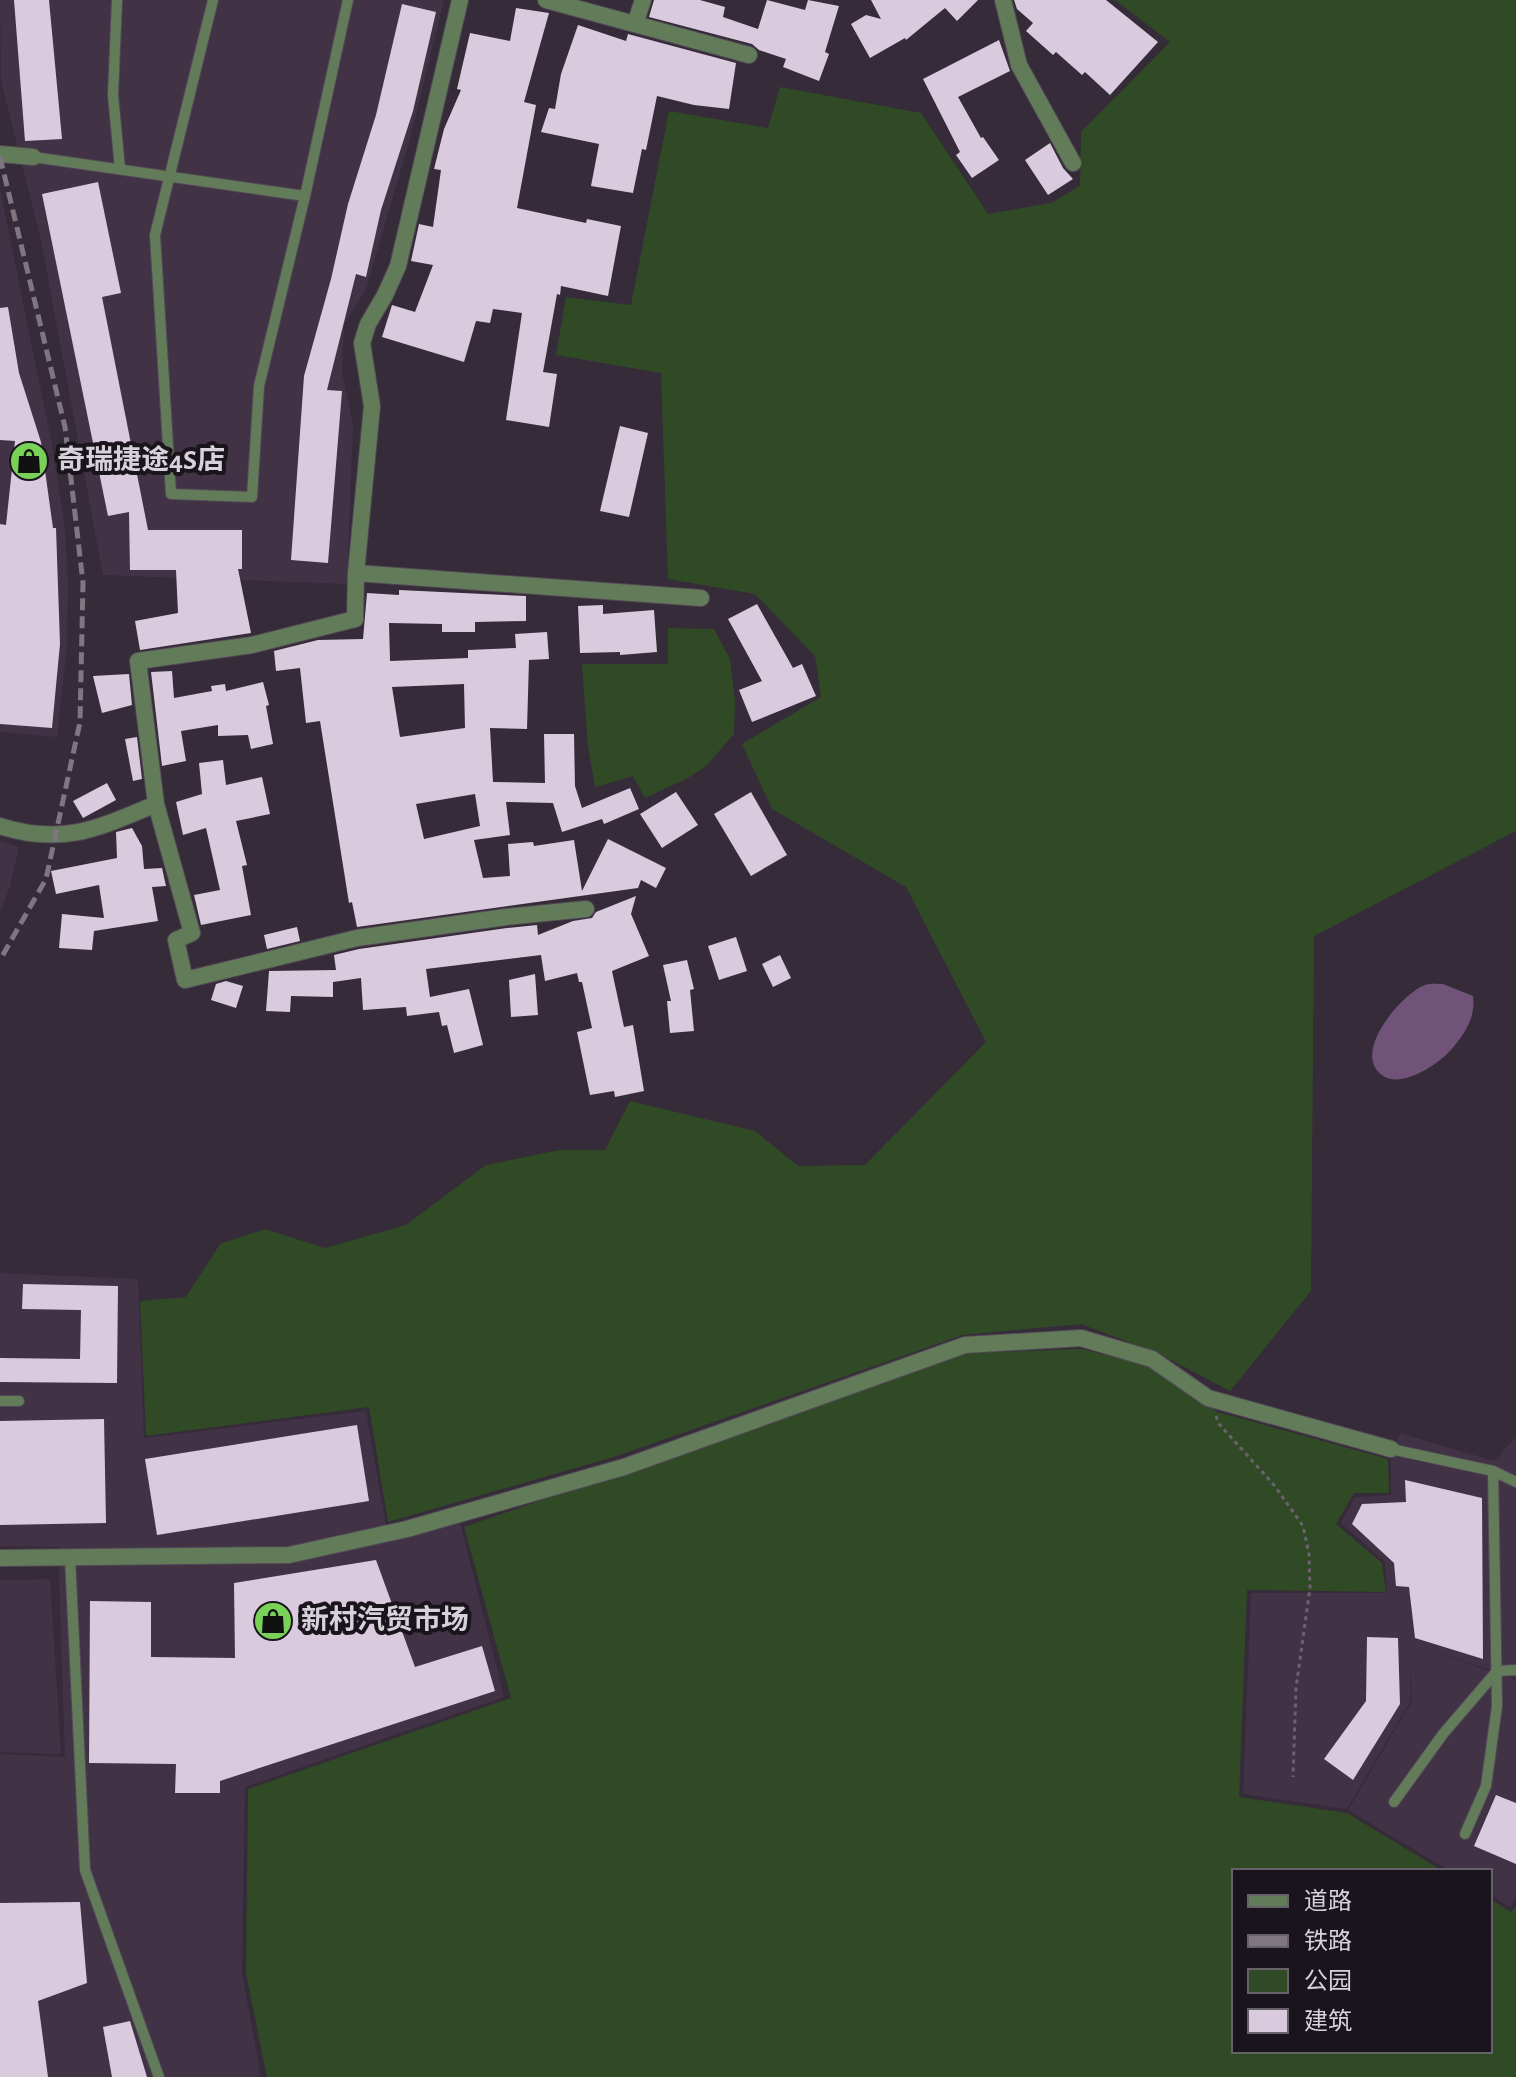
<svg xmlns="http://www.w3.org/2000/svg" width="1516" height="2077" viewBox="0 0 1516 2077" font-family="'Alegreya Sans','Noto Sans SC',sans-serif">
<rect width="100%" height="100%" fill="#362b39"/>
<g fill="#423246">
<path d="M 0,0 L 444,0 L 409,142 L 366,289 L 344,325 L 342,373 L 353,424 L 347,584 L 103,575 L 41,240 L 1,81 Z"/>
<path d="M 0,189 L 52,445 L 65,528 L 68,585 L 67,645 L 57,737 L 0,732 Z"/>
<path d="M 0,841 L 19,847 L 10,886 L 0,913 Z"/>
<path d="M 0,1273 L 138,1279 L 144,1438 L 366,1411 L 386,1526 L 457,1510 L 504,1697 L 245,1787 L 242,1973 L 261,2077 L 0,2077 L 0,1754 L 65,1757 L 58,1547 L 0,1546 Z"/>
<path d="M 1400,1433 L 1494,1461 L 1516,1437 L 1516,1678 L 1421,1648 L 1516,1680 L 1516,1899 L 1510,1907 L 1490,1895 L 1490,1871 L 1450,1871 L 1348,1810 L 1412,1701 L 1409,1642 L 1411,1700 L 1347,1809 L 1243,1794 L 1251,1593 L 1387,1593 L 1385,1562 L 1341,1523 L 1355,1497 L 1391,1495 L 1391,1460 Z"/>
<path d="M 50,1579 L 61,1754 L 0,1752 L 0,1580 Z"/>
</g>
<g fill="#304a26">
<path d="M 1115,0 L 1516,0 L 1516,831 L 1314,936 L 1311,1291 L 1230,1391 L 1160,1354 L 1081,1324 L 963,1335 L 617,1456 L 388,1522 L 369,1407 L 146,1436 L 140,1301 L 186,1297 L 220,1244 L 265,1229 L 325,1248 L 406,1225 L 486,1165 L 560,1150 L 605,1150 L 630,1101 L 755,1131 L 798,1166 L 865,1165 L 986,1042 L 906,887 L 772,809 L 742,744 L 821,697 L 815,656 L 755,594 L 668,579 L 661,373 L 556,355 L 566,297 L 631,305 L 669,111 L 768,128 L 780,87 L 921,113 L 988,214 L 1051,203 L 1080,186 L 1081,132 L 1170,42 Z"/>
<path d="M 668,628 L 714,629 L 730,659 L 735,701 L 734,734 L 705,767 L 688,778 L 645,798 L 633,776 L 595,787 L 588,746 L 582,664 L 668,664 Z"/>
<path d="M 1082,1349 L 1153,1367 L 1217,1412 L 1388,1459 L 1389,1493 L 1354,1493 L 1336,1524 L 1382,1563 L 1386,1592 L 1247,1590 L 1239,1797 L 1347,1813 L 1443,1871 L 1234,1871 L 1234,2051 L 1490,2051 L 1490,1899 L 1511,1912 L 1516,1906 L 1516,2077 L 267,2077 L 246,1974 L 248,1789 L 511,1698 L 464,1527 L 964,1353 Z"/>
</g>
<path fill="#71537a" d="M 1443,984 L 1473,996 C 1476,1018 1464,1035 1450,1051 C 1436,1066 1393,1095 1376,1069 C 1359,1044 1403,993 1425,985 C 1430,983 1438,984 1443,984 Z"/>
<g fill="#d9cbdd" fill-rule="evenodd">
<path d="M 14,0 L 49,0 L 62,139 L 25,141 Z"/>
<path d="M 654,0 L 700,0 L 725,7 L 723,17 L 758,29 L 767,0 L 805,10 L 808,0 L 839,6 L 825,52 L 829,54 L 819,81 L 783,67 L 786,59 L 759,50 L 752,44 L 649,17 Z"/>
<path d="M 871,0 L 978,0 L 957,21 L 945,8 L 906,40 L 905,38 L 870,58 L 851,24 L 866,15 L 881,19 Z"/>
<path d="M 1014,0 L 1106,0 L 1158,42 L 1110,95 L 1085,72 L 1082,75 L 1056,52 L 1053,55 L 1026,31 L 1033,23 L 1017,9 Z"/>
<path d="M 402,4 L 436,12 L 413,111 L 381,210 L 366,277 L 356,274 L 327,390 L 342,391 L 328,563 L 291,560 L 304,376 L 331,279 L 348,204 L 376,115 Z"/>
<path d="M 516,8 L 549,13 L 524,102 L 536,105 L 517,208 L 586,223 L 587,219 L 621,226 L 608,296 L 561,286 L 560,295 L 557,294 L 543,372 L 557,374 L 549,427 L 506,420 L 522,313 L 493,309 L 490,323 L 476,321 L 464,362 L 382,337 L 392,305 L 415,312 L 433,265 L 411,261 L 419,224 L 433,227 L 441,170 L 434,169 L 444,129 L 461,90 L 457,89 L 470,33 L 510,41 Z"/>
<path d="M 578,25 L 626,41 L 628,34 L 736,63 L 729,109 L 694,105 L 657,96 L 646,150 L 642,149 L 633,193 L 591,186 L 599,144 L 541,132 L 549,108 L 555,109 L 561,74 Z"/>
<path d="M 999,40 L 1010,71 L 958,97 L 981,138 L 983,137 L 999,160 L 972,178 L 956,155 L 960,152 L 923,79 Z"/>
<path d="M 1050,143 L 1063,168 L 1073,179 L 1048,195 L 1025,160 Z"/>
<path d="M 98,182 L 121,293 L 102,297 L 148,530 L 242,530 L 242,569 L 238,569 L 251,633 L 140,650 L 135,621 L 178,613 L 176,570 L 130,570 L 129,512 L 108,516 L 42,194 Z"/>
<path d="M 8,307 L 19,373 L 41,442 L 53,528 L 56,528 L 60,644 L 52,728 L 0,724 L 0,524 L 6,525 L 15,441 L 0,440 L 0,308 Z"/>
<path d="M 620,426 L 648,433 L 629,517 L 600,511 Z"/>
<path d="M 399,590 L 526,596 L 526,621 L 475,622 L 475,632 L 442,632 L 442,624 L 389,623 L 390,661 L 468,658 L 468,650 L 516,648 L 515,634 L 547,632 L 549,659 L 529,660 L 527,729 L 490,728 L 493,782 L 545,783 L 544,734 L 574,734 L 575,786 L 582,808 L 630,788 L 639,809 L 604,824 L 602,819 L 562,832 L 553,803 L 506,802 L 510,835 L 474,840 L 483,878 L 510,876 L 508,844 L 533,842 L 534,846 L 574,840 L 582,891 L 608,839 L 666,868 L 656,888 L 641,880 L 638,888 L 357,927 L 352,902 L 349,903 L 320,721 L 306,723 L 300,668 L 276,671 L 274,651 L 318,640 L 363,639 L 367,593 L 399,595 ZM 464,684 L 465,728 L 400,737 L 392,687 ZM 475,794 L 480,826 L 424,839 L 416,804 Z"/>
<path d="M 757,604 L 793,668 L 802,664 L 816,696 L 752,722 L 739,690 L 762,681 L 728,619 Z"/>
<path d="M 603,605 L 603,614 L 654,610 L 657,652 L 620,655 L 620,652 L 580,653 L 578,606 Z"/>
<path d="M 172,671 L 174,698 L 212,691 L 211,686 L 225,684 L 226,691 L 263,682 L 269,705 L 266,706 L 273,744 L 251,749 L 248,735 L 218,736 L 218,725 L 181,731 L 186,761 L 162,766 L 151,672 Z"/>
<path d="M 129,674 L 132,705 L 102,713 L 93,676 Z"/>
<path d="M 137,737 L 142,779 L 133,781 L 125,739 Z"/>
<path d="M 223,760 L 226,785 L 262,777 L 270,814 L 236,821 L 247,865 L 242,866 L 251,915 L 201,925 L 194,895 L 220,890 L 206,828 L 183,835 L 176,802 L 202,794 L 199,763 Z"/>
<path d="M 107,783 L 116,800 L 83,818 L 73,801 Z"/>
<path d="M 676,792 L 698,825 L 662,848 L 640,814 Z"/>
<path d="M 751,792 L 787,855 L 751,876 L 714,814 Z"/>
<path d="M 132,828 L 142,846 L 144,869 L 162,868 L 166,886 L 152,887 L 158,921 L 94,931 L 92,950 L 59,948 L 62,914 L 104,918 L 99,885 L 56,894 L 51,871 L 117,858 L 116,832 Z"/>
<path d="M 636,896 L 631,914 L 649,956 L 612,971 L 624,1027 L 633,1025 L 644,1091 L 615,1097 L 614,1091 L 590,1095 L 577,1032 L 592,1028 L 582,982 L 579,982 L 577,973 L 545,981 L 541,955 L 426,969 L 430,997 L 469,989 L 483,1045 L 454,1053 L 447,1025 L 442,1026 L 439,1012 L 407,1016 L 406,1007 L 363,1010 L 361,978 L 333,982 L 333,997 L 291,996 L 290,1012 L 266,1011 L 269,971 L 336,970 L 334,955 L 359,949 L 507,928 L 537,925 L 538,935 L 573,921 L 592,918 L 596,912 Z"/>
<path d="M 297,927 L 300,941 L 267,949 L 264,935 Z"/>
<path d="M 736,937 L 747,971 L 719,980 L 708,946 Z"/>
<path d="M 780,955 L 791,978 L 773,987 L 762,964 Z"/>
<path d="M 687,960 L 694,989 L 690,990 L 694,1031 L 670,1033 L 667,1001 L 671,1001 L 663,965 Z"/>
<path d="M 535,974 L 538,1015 L 511,1017 L 509,980 Z"/>
<path d="M 226,981 L 243,986 L 236,1008 L 211,1000 L 216,984 Z"/>
<path d="M 23,1284 L 118,1286 L 117,1383 L 0,1382 L 0,1358 L 80,1359 L 81,1310 L 22,1309 Z"/>
<path d="M 104,1419 L 106,1523 L 0,1525 L 0,1421 Z"/>
<path d="M 357,1425 L 369,1501 L 157,1535 L 145,1459 Z"/>
<path d="M 1405,1480 L 1482,1498 L 1483,1659 L 1415,1638 L 1409,1587 L 1396,1586 L 1394,1563 L 1352,1524 L 1362,1504 L 1406,1502 Z"/>
<path d="M 376,1560 L 415,1667 L 482,1646 L 495,1691 L 220,1781 L 220,1793 L 175,1793 L 176,1764 L 89,1763 L 90,1601 L 151,1602 L 151,1657 L 235,1658 L 234,1583 Z"/>
<path d="M 1367,1637 L 1398,1638 L 1400,1704 L 1353,1780 L 1324,1759 L 1366,1701 Z"/>
<path d="M 1496,1795 L 1516,1803 L 1516,1864 L 1474,1846 Z"/>
<path d="M 80,1902 L 87,1983 L 38,2001 L 48,2077 L 0,2077 L 0,1903 Z"/>
<path d="M 130,2021 L 147,2077 L 112,2077 L 103,2027 Z"/>
</g>
<g fill="none" stroke-linecap="round" stroke-linejoin="round">
<defs>
<g id="lane">
<path d="M 117,0 L 113,95 L 120,169"/>
<path d="M 213,0 L 155,235 L 171,494 L 252,497 L 259,386 L 305,196 L 348,0"/>
<path d="M 33,157 L 305,196"/>
<path d="M 0,1401 L 19,1401"/>
<path d="M 1391,1449 L 1493,1471 L 1497,1706 L 1486,1786 L 1465,1834"/>
<path d="M 1493,1471 L 1516,1482"/>
<path d="M 70,1557 L 85,1870 L 159,2077"/>
<path d="M 1394,1802 L 1443,1734 L 1497,1671 L 1516,1670"/>
</g>
<g id="street">
<path d="M 460,0 L 398,266 L 385,295 L 368,324 L 362,343 L 372,406 L 356,573 L 701,598"/>
<path d="M 546,0 L 749,55"/>
<path d="M 1003,0 L 1019,65 L 1073,163"/>
<path d="M 635,24 L 643,0"/>
<path d="M 0,154 L 33,157"/>
<path d="M 356,573 L 355,619 L 252,645 L 138,661 L 156,804 L 192,933 L 176,940 L 185,980 L 357,938 L 506,917 L 586,909"/>
<path d="M 0,826 C 63,846 99,828 156,804"/>
<path d="M 0,1558 L 289,1555 L 407,1529 L 624,1467 L 965,1345 L 1081,1338 L 1152,1359 L 1208,1398 L 1391,1449"/>
</g>
</defs>
<use href="#lane" stroke="#534956" stroke-width="12"/>
<use href="#street" stroke="#534956" stroke-width="18"/>
<path stroke="#6b626e" stroke-width="3" stroke-dasharray="4 4" stroke-linecap="butt" d="M 1216,1416 L 1219,1424 L 1274,1485 L 1303,1526 L 1309,1554 L 1310,1588 L 1296,1688 L 1293,1777"/>
<use href="#lane" stroke="#627c5a" stroke-width="10"/>
<use href="#street" stroke="#627c5a" stroke-width="16"/>
<path stroke="#807682" stroke-width="5" stroke-dasharray="12 6" stroke-linecap="butt" d="M 0,157 L 65,427 L 83,583 L 80,722 L 46,879 L 0,960"/>
</g>
<defs>
<symbol id="shop-disc" viewBox="-11 -11 22 22"><circle r="9.5" fill="#79d157" stroke="#1a151c"/><path d="M-5-2.5h2.3a2.7 3.5 0 0 1 5.4 0H5L5.5 6h-11ZM-1.5-2.5h3a1.5 2.3 0 0 0-3 0Z" fill="#111"/></symbol>
</defs>
<g fill-rule="evenodd">
<use href="#shop-disc" x="7" y="439" width="44" height="44"/>
<use href="#shop-disc" x="251" y="1599" width="44" height="44"/>
</g>
<g text-anchor="middle" dominant-baseline="central" stroke-width="8" stroke-linejoin="round" paint-order="stroke">
<g font-size="28" font-weight="bold" fill="#d8d1da" stroke="#1a151c" text-anchor="start">
<text x="57" y="461">奇瑞捷途4S店</text>
<text x="301" y="1621">新村汽贸市场</text>
</g>
</g>
<rect x="1232" y="1869" width="260" height="184" fill="#1a151c" stroke="#666068" stroke-width="2"/>
<rect x="1248" y="1895" width="40" height="12" fill="#627c5a" stroke="#666068" stroke-width="2"/>
<text x="1304" y="1909" font-size="24" fill="#d8d1da">道路</text>
<rect x="1248" y="1935" width="40" height="12" fill="#807682" stroke="#666068" stroke-width="2"/>
<text x="1304" y="1949" font-size="24" fill="#d8d1da">铁路</text>
<rect x="1248" y="1969" width="40" height="24" fill="#304a26" stroke="#666068" stroke-width="2"/>
<text x="1304" y="1989" font-size="24" fill="#d8d1da">公园</text>
<rect x="1248" y="2009" width="40" height="24" fill="#d9cbdd" stroke="#666068" stroke-width="2"/>
<text x="1304" y="2029" font-size="24" fill="#d8d1da">建筑</text>
</svg>
